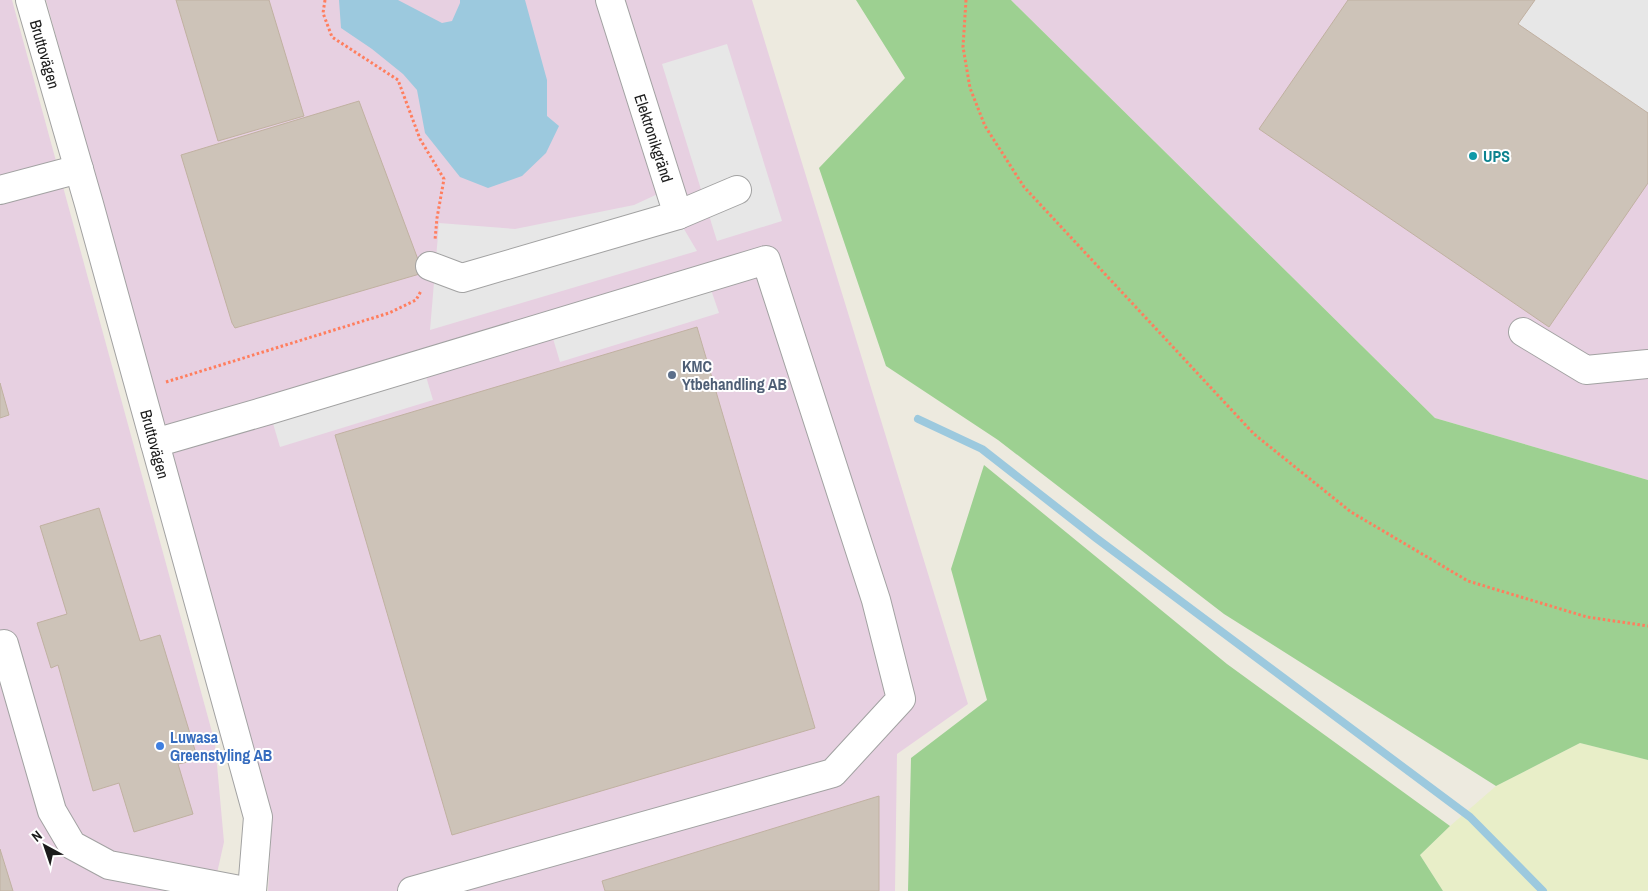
<svg xmlns="http://www.w3.org/2000/svg" width="1648" height="891" viewBox="0 0 1648 891" font-family="'Archivo Narrow',sans-serif">
<rect width="100%" height="100%" fill="#edeadf"/>
<g fill="#e7d0e1">
<path d="M 0,0 L 12,0 L 215,743 L 224,842 L 213,891 L 0,891 Z"/>
<path d="M 46,0 L 752,0 L 968,704 L 897,754 L 895,891 L 268,891 L 272,813 Z"/>
<path d="M 1011,0 L 1648,0 L 1648,480 L 1435,418 Z"/>
</g>
<path fill="#e8eec8" d="M 1580,743 L 1648,760 L 1648,891 L 1443,891 L 1420,855 L 1450,826 L 1496,786 Z"/>
<g fill="#9dd091">
<path d="M 856,0 L 1011,0 L 1435,418 L 1648,480 L 1648,760 L 1580,743 L 1496,786 L 1224,614 L 998,440 L 886,366 L 819,168 L 905,78 Z"/>
<path d="M 984,465 L 1227,664 L 1450,826 L 1420,855 L 1443,891 L 908,891 L 911,758 L 987,700 L 951,569 Z"/>
</g>
<g fill="#e7e7e7">
<path d="M 1535,0 L 1648,0 L 1648,113 L 1518,24 Z"/>
<path d="M 727,44 L 782,221 L 717,241 L 662,64 Z"/>
<path d="M 662,192 L 697,251 L 430,330 L 439,223 L 515,229 L 634,205 Z"/>
<path d="M 707,278 L 719,313 L 560,362 L 549,325 Z"/>
<path d="M 422,363 L 433,400 L 280,447 L 269,410 Z"/>
</g>
<path fill="#9cc9de" d="M 339,0 L 398,0 L 442,23 L 452,21 L 460,3 L 460,0 L 525,0 L 547,80 L 547,116 L 559,126 L 546,153 L 522,176 L 488,188 L 460,177 L 425,133 L 417,90 L 403,74 L 372,49 L 341,28 Z"/>
<g fill="none" stroke-linecap="round" stroke-linejoin="round">
<path stroke="#9cc9de" stroke-width="8" d="M 918,419 L 982,449 L 1096,538 L 1470,817 L 1543,891"/>
</g>
<g fill="#cdc3b8" stroke="#c0b1a1">
<path d="M 176,0 L 269,0 L 304,116 L 218,141 Z"/>
<path d="M 1348,0 L 1535,0 L 1518,24 L 1648,113 L 1648,183 L 1549,327 L 1259,129 Z"/>
<path d="M 359,101 L 423,273 L 235,328 L 232,323 L 181,155 Z"/>
<path d="M 697,327 L 815,728 L 452,835 L 335,435 Z"/>
<path d="M 0,383 L 9,415 L 0,418 Z"/>
<path d="M 99,508 L 140,641 L 160,635 L 198,760 L 178,764 L 193,814 L 134,832 L 119,783 L 93,791 L 58,665 L 51,668 L 37,623 L 67,614 L 40,526 Z"/>
<path d="M 879,796 L 879,891 L 605,891 L 602,881 Z"/>
<path d="M 0,849 L 13,891 L 0,891 Z"/>
</g>
<g fill="none" stroke-linecap="round" stroke-linejoin="round">
<defs>
<g id="minor">
<path d="M 30,0 L 89,204 L 258,817 L 252,891"/>
<path d="M 610,0 L 678,215 L 737,190"/>
<path d="M 0,190 L 79,169"/>
<path d="M 430,266 L 462,278 L 678,215"/>
<path d="M 1523,332 L 1586,370 L 1648,364"/>
<path d="M 155,443 L 269,410 L 766,260 L 876,600 L 901,699 L 833,773 L 412,891"/>
<path d="M 4,644 L 52,811 L 72,845 L 109,865 L 245,891"/>
</g>
</defs>
<use href="#minor" stroke="#a2a2a2" stroke-width="30"/>
<g stroke="#ff7e5e" stroke-width="3" stroke-dasharray="2.5 2.5" stroke-linecap="butt">
<path d="M 325,0 L 323,13 L 332,37 L 398,80 L 420,139 L 444,179 L 437,218 L 435,240"/>
<path d="M 966,0 L 963,47 L 970,88 L 985,126 L 1024,187 L 1254,434 L 1351,512 L 1468,581 L 1587,617 L 1648,626"/>
<path d="M 166,382 L 389,313 L 416,300 L 421,291"/>
</g>
<use href="#minor" stroke="#fff" stroke-width="28"/>
</g>
<circle fill="#0f9aa8" stroke="#fff" stroke-width="2" cx="1473" cy="156" r="5"/>
<circle fill="#5c6f8a" stroke="#fff" stroke-width="2" cx="672" cy="375" r="5"/>
<circle fill="#3f7fe0" stroke="#fff" stroke-width="2" cx="160" cy="746" r="5"/>
<g text-anchor="middle" dominant-baseline="central" stroke-width="4" stroke-linejoin="round" paint-order="stroke">
<g font-size="16" fill="#1b1b1b" stroke="#fff">
<text transform="translate(45 54) rotate(74)">Bruttovägen</text>
<text transform="translate(654 138) rotate(72)">Elektronikgränd</text>
<text transform="translate(155 444) rotate(75)">Bruttovägen</text>
</g>
<g font-size="16" font-weight="bold" fill="#0d838f" stroke="#fff" text-anchor="start">
<text x="1483" y="156">UPS</text>
</g>
<g font-size="16" font-weight="bold" fill="#4e5e75" stroke="#fff" text-anchor="start">
<text x="682" y="366">KMC<tspan x="682" dy="18">Ytbehandling AB</tspan></text>
</g>
<g font-size="16" font-weight="bold" fill="#366cbe" stroke="#fff" text-anchor="start">
<text x="170" y="737">Luwasa<tspan x="170" dy="18">Greenstyling AB</tspan></text>
</g>
</g>
<g transform="translate(45 846) rotate(320)" stroke="#ffffff" stroke-width="4" paint-order="stroke">
<path d="M0-4L9 19L0 12L-9 19Z" fill="#1b1b1b"/>
<text y="-8" font-size="14" font-weight="bold" text-anchor="middle" fill="#1b1b1b">N</text>
</g>
</svg>
